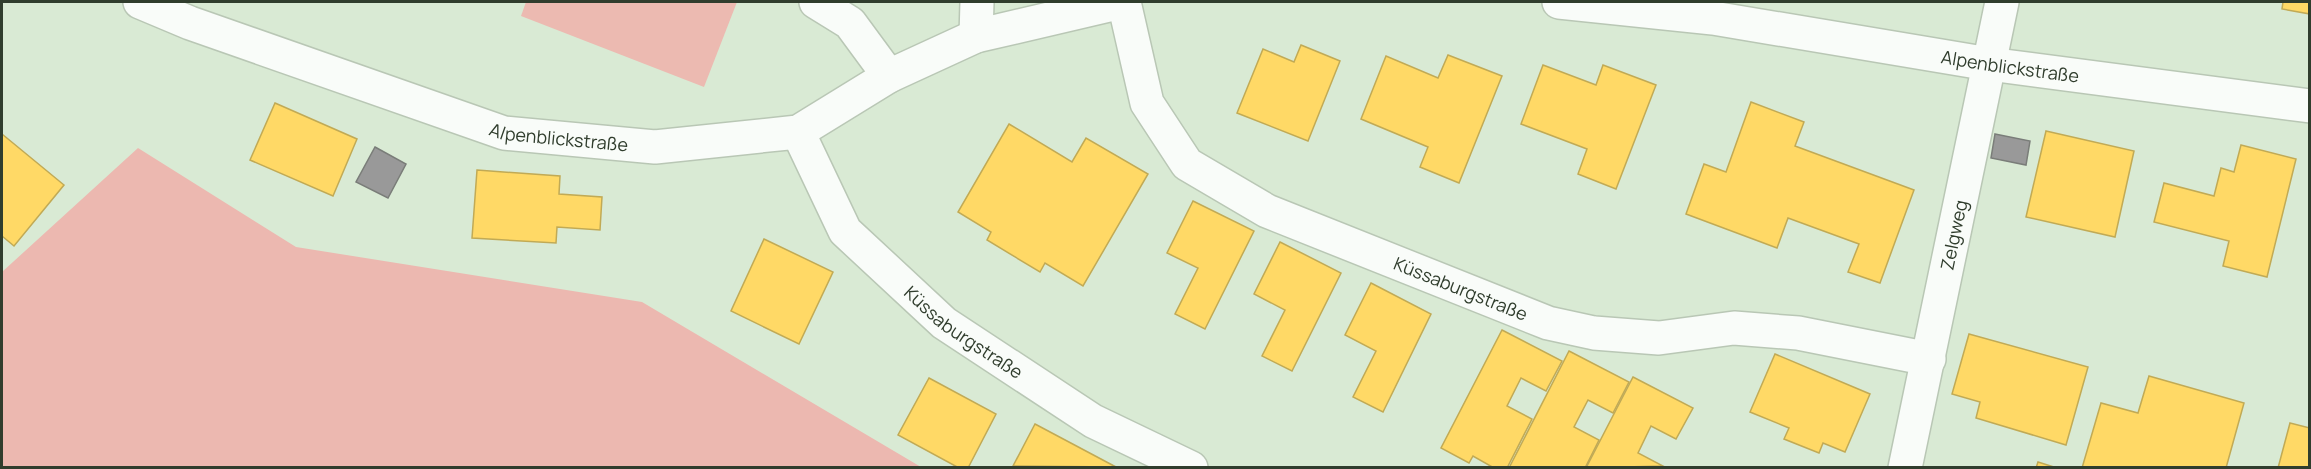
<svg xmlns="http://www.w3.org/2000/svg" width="2311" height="469" viewBox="0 0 2311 469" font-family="Manrope,sans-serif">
<rect width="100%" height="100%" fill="#d9ead4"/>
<path fill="#ecbab1" d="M 526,2 L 737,2 L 704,87 L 521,16 Z"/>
<path fill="#ecb8b0" d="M 138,148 L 296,247 L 642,302 L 921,467 L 2,467 L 2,272 Z"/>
<g fill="#ffd966" stroke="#c1aa55" stroke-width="1.5">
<path d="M 2283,2 L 2310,2 L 2310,14 L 2282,9 Z"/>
<path d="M 1301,45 L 1340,61 L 1308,141 L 1237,113 L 1263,49 L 1294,62 Z"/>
<path d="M 1448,55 L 1502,76 L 1459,183 L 1420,167 L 1428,147 L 1361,119 L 1386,56 L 1438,78 Z"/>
<path d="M 1543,65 L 1596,85 L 1603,65 L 1656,85 L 1616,189 L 1578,174 L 1587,149 L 1521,124 Z"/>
<path d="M 1751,102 L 1804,122 L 1795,146 L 1914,190 L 1880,283 L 1848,272 L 1859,244 L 1788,218 L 1777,248 L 1686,214 L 1704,164 L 1726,172 Z"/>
<path d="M 275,103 L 357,139 L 333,196 L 250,160 Z"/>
<path d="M 1009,124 L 1072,162 L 1086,138 L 1148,174 L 1083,286 L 1045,263 L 1040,272 L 987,240 L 991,232 L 958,212 Z"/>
<path d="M 2046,131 L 2134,151 L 2115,237 L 2026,217 Z"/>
<path d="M 2,134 L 64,185 L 14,246 L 2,236 Z"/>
<path d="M 2241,145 L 2296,159 L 2267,277 L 2223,266 L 2229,241 L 2154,222 L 2164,183 L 2214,196 L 2221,168 L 2234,172 Z"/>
<path d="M 477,170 L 560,176 L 559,194 L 602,197 L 600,230 L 557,227 L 556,243 L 472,238 Z"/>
<path d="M 1193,201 L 1254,231 L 1205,329 L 1175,314 L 1198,268 L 1167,253 Z"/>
<path d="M 764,239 L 833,272 L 799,344 L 731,311 Z"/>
<path d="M 1280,242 L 1341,273 L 1292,371 L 1262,356 L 1285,310 L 1254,294 Z"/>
<path d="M 1371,283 L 1431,314 L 1383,412 L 1353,397 L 1376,351 L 1345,335 Z"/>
<path d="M 1502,330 L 1562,361 L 1546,391 L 1521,378 L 1507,406 L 1532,419 L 1507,468 L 1494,468 L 1473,456 L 1469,463 L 1441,448 Z"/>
<path d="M 1969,334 L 2088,367 L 2066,445 L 1976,418 L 1980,402 L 1952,394 Z"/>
<path d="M 1569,351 L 1629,382 L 1613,413 L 1588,400 L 1574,427 L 1599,440 L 1585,468 L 1509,468 Z"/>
<path d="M 1775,354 L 1870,394 L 1845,452 L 1823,443 L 1819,453 L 1784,439 L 1789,428 L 1750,412 Z"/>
<path d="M 2149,376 L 2244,403 L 2226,468 L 2082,468 L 2101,403 L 2138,413 Z"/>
<path d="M 1633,377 L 1693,408 L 1676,439 L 1651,426 L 1638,453 L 1663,466 L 1586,468 Z"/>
<path d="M 929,378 L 996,414 L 968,468 L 959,468 L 898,435 Z"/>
<path d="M 2290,423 L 2310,428 L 2310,468 L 2278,468 Z"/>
<path d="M 1035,424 L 1116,467 L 1013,466 Z"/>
<path d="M 2038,462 L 2057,468 L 2036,468 Z"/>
</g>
<g fill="#999" stroke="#7a7d79" stroke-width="1.5">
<path d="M 1995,134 L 2030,141 L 2026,165 L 1991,158 Z"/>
<path d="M 375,147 L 406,164 L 388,198 L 356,182 Z"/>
</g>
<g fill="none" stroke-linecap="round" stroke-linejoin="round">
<defs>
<g id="street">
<path id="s1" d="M 140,2 L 190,23 L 504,133 L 655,147 L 798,132 L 889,76 L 976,36 L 1122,2"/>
<path d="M 816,2 L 850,23 L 889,76"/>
<path id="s2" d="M 1124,2 L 1147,103 L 1187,164 L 1267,211 L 1548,323 L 1594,333 L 1659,338 L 1734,328 L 1798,333 L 1929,359"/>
<path id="s3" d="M 1559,2 L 1713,18 L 1989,64 L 2310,106"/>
<path d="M 976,36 L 977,2"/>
<path id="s4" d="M 798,132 L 845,231 L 944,323 L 1093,421 L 1191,468"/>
<path id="s5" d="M 1905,468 L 2002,2"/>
</g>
</defs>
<use href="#street" stroke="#b9c7b5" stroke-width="36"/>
<use href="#street" stroke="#f9fcf9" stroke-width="33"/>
</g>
<g text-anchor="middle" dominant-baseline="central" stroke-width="6" stroke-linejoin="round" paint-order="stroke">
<g font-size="18" fill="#303d2d" stroke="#d3f4ca">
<text stroke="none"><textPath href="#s3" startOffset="456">Alpenblickstraße</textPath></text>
<text stroke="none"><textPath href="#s1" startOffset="442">Alpenblickstraße</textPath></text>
<text stroke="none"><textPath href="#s5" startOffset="238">Zelgweg</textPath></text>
<text stroke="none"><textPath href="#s2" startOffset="478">Küssaburgstraße</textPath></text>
<text stroke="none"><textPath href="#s4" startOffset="266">Küssaburgstraße</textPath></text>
</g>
</g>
<rect width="2311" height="469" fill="none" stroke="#303d2d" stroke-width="6"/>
</svg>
